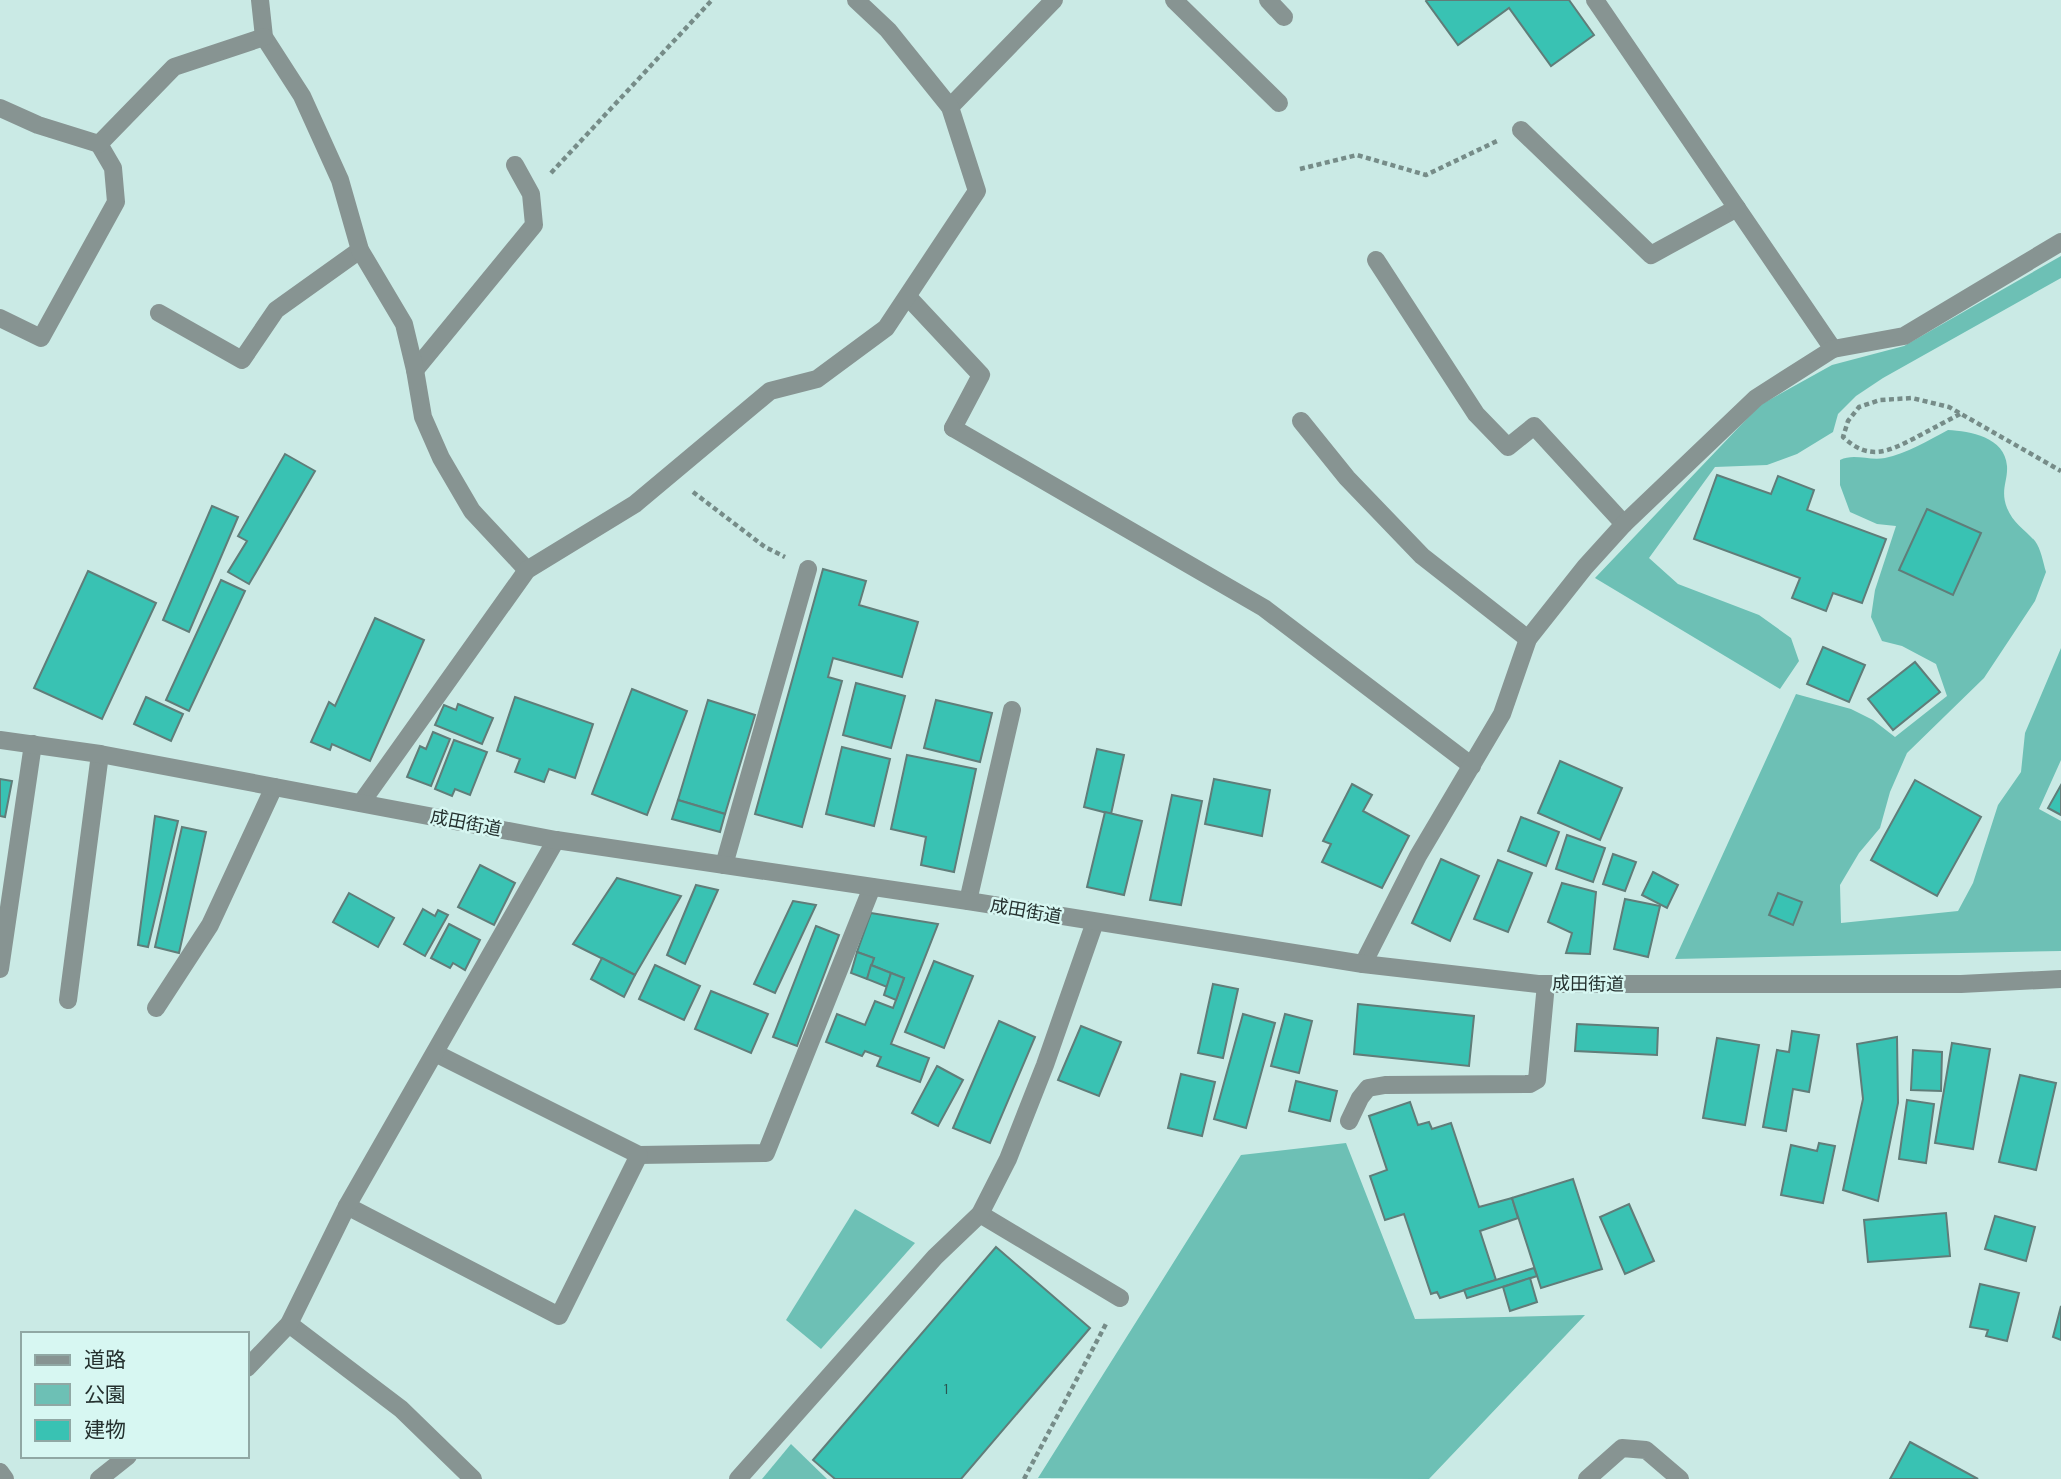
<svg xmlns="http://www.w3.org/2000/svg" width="2061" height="1479" viewBox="0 0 2061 1479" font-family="'DM Sans','Noto Sans JP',sans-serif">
<rect width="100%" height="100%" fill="#caeae5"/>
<g fill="#6dc0b5">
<path d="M 2061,256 L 2061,278 L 1883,378 L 1856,396 L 1838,414 L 1833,432 L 1797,454 L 1767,465 L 1715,467 L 1649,558 L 1678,584 L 1759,615 L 1791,638 L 1799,661 L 1780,689 L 1595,578 L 1760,405 L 1832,365 L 1904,346 Z"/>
<path d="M 1948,430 C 1970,431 2005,437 2007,466 C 2008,481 2000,490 2007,508 C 2013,523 2025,530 2035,541 C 2041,549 2043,562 2046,572 L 2035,601 L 1984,678 L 1907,753 L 1890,792 L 1880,828 L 1859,853 L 1840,885 L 1841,923 L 1958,911 L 1973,883 L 1998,805 L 2021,772 L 2025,733 L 2061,648 L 2061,760 L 2039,809 L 2061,821 L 2061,951 L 1675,959 L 1796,694 L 1851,709 L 1873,720 L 1895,737 L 1947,696 L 1936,664 L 1902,646 L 1882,641 L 1871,617 L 1875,590 L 1896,526 L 1877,524 L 1850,512 L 1840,485 L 1840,460 C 1854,453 1869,461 1885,458 C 1906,454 1929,440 1948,430 Z"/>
<path d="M 1346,1143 L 1415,1319 L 1585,1315 L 1429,1479 L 1038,1478 L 1241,1155 Z"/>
<path d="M 855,1209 L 915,1243 L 821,1349 L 786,1320 Z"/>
<path d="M 791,1444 L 827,1479 L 762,1479 Z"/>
</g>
<g fill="#39c2b3" stroke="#607d79" stroke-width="2">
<path d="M 1427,0 L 1569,0 L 1594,35 L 1551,66 L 1509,8 L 1458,45 L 1426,1 Z"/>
<path d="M 285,454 L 315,471 L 249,584 L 228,572 L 247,541 L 238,536 Z"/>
<path d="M 1717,475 L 1771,494 L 1778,476 L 1814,490 L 1807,510 L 1886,539 L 1862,603 L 1833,593 L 1826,611 L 1792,598 L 1800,578 L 1694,539 Z"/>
<path d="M 212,506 L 238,517 L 189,632 L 163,620 Z"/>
<path d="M 1927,509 L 1981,533 L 1953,595 L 1899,570 Z"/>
<path d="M 823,569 L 866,581 L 859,605 L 918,622 L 902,677 L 833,658 L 828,677 L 842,681 L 802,827 L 755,814 Z"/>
<path d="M 88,571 L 156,603 L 102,719 L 34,688 Z"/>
<path d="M 221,580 L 245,591 L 189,711 L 166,700 Z"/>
<path d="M 375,618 L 424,640 L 370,761 L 332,744 L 330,750 L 311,742 L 329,702 L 335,706 Z"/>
<path d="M 1823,647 L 1865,665 L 1849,702 L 1807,684 Z"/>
<path d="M 1915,662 L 1940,692 L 1893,730 L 1868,699 Z"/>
<path d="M 856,683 L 905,696 L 891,748 L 843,735 Z"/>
<path d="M 632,689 L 687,711 L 647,815 L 592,794 Z"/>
<path d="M 146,697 L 183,714 L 171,741 L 134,724 Z"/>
<path d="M 515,697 L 593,724 L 575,778 L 549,769 L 544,782 L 515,772 L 520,759 L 497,751 Z"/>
<path d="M 708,700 L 755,715 L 725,814 L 678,800 Z"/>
<path d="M 936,700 L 992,713 L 980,762 L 924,748 Z"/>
<path d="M 458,704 L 493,718 L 482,744 L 435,725 L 444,705 L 456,710 Z"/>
<path d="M 433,732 L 450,739 L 431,786 L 407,777 L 420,746 L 426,749 Z"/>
<path d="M 454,740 L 487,752 L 470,795 L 455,789 L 452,796 L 435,789 Z"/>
<path d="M 842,747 L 890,759 L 874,826 L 826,814 Z"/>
<path d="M 1097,749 L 1124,755 L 1111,814 L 1084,807 Z"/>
<path d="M 907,755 L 976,769 L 954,872 L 921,865 L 926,837 L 891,829 Z"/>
<path d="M 1560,761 L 1622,788 L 1600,840 L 1538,813 Z"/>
<path d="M 0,779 L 12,781 L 5,817 L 0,816 Z"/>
<path d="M 1214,779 L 1270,790 L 1262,836 L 1205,824 Z"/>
<path d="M 1915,780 L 1981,817 L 1937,896 L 1871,860 Z"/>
<path d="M 1352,784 L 1372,795 L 1363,811 L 1409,836 L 1382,888 L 1322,862 L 1331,844 L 1323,841 Z"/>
<path d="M 2061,785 L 2061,815 L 2048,808 Z"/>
<path d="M 1172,795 L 1202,801 L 1181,905 L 1150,900 Z"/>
<path d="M 678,800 L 725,814 L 720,832 L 672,819 Z"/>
<path d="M 1105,812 L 1142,821 L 1124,895 L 1087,887 Z"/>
<path d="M 155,816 L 178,821 L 148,947 L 138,945 Z"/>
<path d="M 1521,817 L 1559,832 L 1546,866 L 1508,851 Z"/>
<path d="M 182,827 L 206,832 L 179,953 L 155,947 Z"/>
<path d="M 1567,835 L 1605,848 L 1593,882 L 1556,869 Z"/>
<path d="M 1613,854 L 1636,862 L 1625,891 L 1603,884 Z"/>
<path d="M 1441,859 L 1479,876 L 1450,941 L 1412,923 Z"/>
<path d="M 1498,860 L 1532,873 L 1508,932 L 1474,919 Z"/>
<path d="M 480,865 L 515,883 L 494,925 L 458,907 Z"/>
<path d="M 1653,872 L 1678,885 L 1667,908 L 1642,895 Z"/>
<path d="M 617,878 L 681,896 L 635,975 L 573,944 Z"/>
<path d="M 1562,883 L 1596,892 L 1590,954 L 1566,953 L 1572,933 L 1548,922 Z"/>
<path d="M 696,885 L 718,890 L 685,964 L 667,955 Z"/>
<path d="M 349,893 L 394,918 L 378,947 L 333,922 Z"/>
<path d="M 1778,893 L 1802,902 L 1793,925 L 1769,915 Z"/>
<path d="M 1625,899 L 1660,906 L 1648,957 L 1614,949 Z"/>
<path d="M 793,901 L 816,905 L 775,993 L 754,984 Z"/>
<path d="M 423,909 L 435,916 L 438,910 L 448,915 L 425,956 L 404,944 Z"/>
<path d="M 871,913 L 938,924 L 891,1044 L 929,1058 L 920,1082 L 877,1066 L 881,1057 L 865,1051 L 862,1056 L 826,1042 L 837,1014 L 865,1025 L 875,1001 L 893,1008 L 904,978 L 871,965 L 874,958 L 857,952 Z"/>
<path d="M 449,924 L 480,940 L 465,970 L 453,963 L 450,968 L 431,958 Z"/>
<path d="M 816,926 L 839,935 L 797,1046 L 773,1037 Z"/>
<path d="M 857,952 L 874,958 L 867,979 L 851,973 Z"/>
<path d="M 602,958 L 635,975 L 624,997 L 591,979 Z"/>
<path d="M 934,961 L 973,976 L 944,1048 L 905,1032 Z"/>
<path d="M 655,965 L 700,986 L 684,1020 L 639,999 Z"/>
<path d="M 871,965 L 891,973 L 887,987 L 867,979 Z"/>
<path d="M 891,973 L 904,978 L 896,1000 L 884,995 Z"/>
<path d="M 1213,984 L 1238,989 L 1223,1058 L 1198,1053 Z"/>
<path d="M 711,991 L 768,1014 L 751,1053 L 695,1029 Z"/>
<path d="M 1358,1004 L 1474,1016 L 1469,1066 L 1354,1054 Z"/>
<path d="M 1243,1014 L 1275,1023 L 1246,1128 L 1214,1119 Z"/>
<path d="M 1285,1014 L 1312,1021 L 1299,1073 L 1271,1066 Z"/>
<path d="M 999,1021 L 1035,1037 L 990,1143 L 953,1128 Z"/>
<path d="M 1577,1024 L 1658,1028 L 1657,1055 L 1575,1051 Z"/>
<path d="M 1081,1026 L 1121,1042 L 1099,1096 L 1058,1080 Z"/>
<path d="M 1792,1031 L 1819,1035 L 1809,1092 L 1793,1089 L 1786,1131 L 1763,1127 L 1777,1050 L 1789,1052 Z"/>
<path d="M 1897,1037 L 1898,1103 L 1878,1201 L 1843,1190 L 1863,1099 L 1857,1044 Z"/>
<path d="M 1717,1038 L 1759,1045 L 1745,1125 L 1703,1118 Z"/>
<path d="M 1952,1043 L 1990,1049 L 1973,1149 L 1935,1143 Z"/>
<path d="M 1913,1050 L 1942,1052 L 1941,1091 L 1911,1090 Z"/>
<path d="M 937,1066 L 963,1080 L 938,1126 L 912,1113 Z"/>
<path d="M 1181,1074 L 1215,1082 L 1202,1136 L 1168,1128 Z"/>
<path d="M 2020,1075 L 2056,1083 L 2036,1170 L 1999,1162 Z"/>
<path d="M 1296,1081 L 1337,1091 L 1330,1121 L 1289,1111 Z"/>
<path d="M 1907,1100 L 1934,1104 L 1926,1163 L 1899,1159 Z"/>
<path d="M 1410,1102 L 1418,1125 L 1429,1122 L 1432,1129 L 1451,1123 L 1479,1207 L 1512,1198 L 1518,1218 L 1480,1231 L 1496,1280 L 1440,1298 L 1437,1292 L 1431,1294 L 1404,1214 L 1385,1220 L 1370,1176 L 1387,1170 L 1369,1116 Z"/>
<path d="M 1819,1143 L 1835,1146 L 1823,1203 L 1781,1195 L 1791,1145 L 1817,1151 Z"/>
<path d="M 1573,1179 L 1602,1269 L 1541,1288 L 1512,1198 Z"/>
<path d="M 1629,1204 L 1654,1261 L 1625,1274 L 1600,1217 Z"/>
<path d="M 1946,1213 L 1950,1256 L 1868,1262 L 1864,1220 Z"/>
<path d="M 1995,1216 L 2035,1227 L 2026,1261 L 1985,1249 Z"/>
<path d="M 996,1247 L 1090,1328 L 961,1479 L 835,1479 L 813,1460 Z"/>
<path d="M 1534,1268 L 1537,1276 L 1467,1298 L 1464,1290 Z"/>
<path d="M 1530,1278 L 1537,1302 L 1510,1311 L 1503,1287 Z"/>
<path d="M 1980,1284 L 2019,1293 L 2007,1341 L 1986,1336 L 1988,1330 L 1970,1327 Z"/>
<path d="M 2061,1306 L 2061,1340 L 2053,1337 Z"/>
<path d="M 1910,1442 L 1978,1479 L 1890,1479 Z"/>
</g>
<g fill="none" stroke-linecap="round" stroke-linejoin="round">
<g stroke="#768c88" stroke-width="4.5" stroke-dasharray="5 3.5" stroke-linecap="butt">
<path d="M 1300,169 L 1357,155 L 1426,175 L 1497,141"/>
<path d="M 551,173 L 712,0"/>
<path d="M 1960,414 C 1945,422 1930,430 1915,438 C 1887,452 1869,461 1843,437 L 1848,421 L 1859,407 L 1880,400 L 1912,398 L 1949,407 L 2061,471"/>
<path d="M 693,492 L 765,547 L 785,557"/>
<path d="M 1024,1479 L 1107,1322"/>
</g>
<g stroke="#879492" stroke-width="18">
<path d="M 1174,0 L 1279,103"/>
<path d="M 1268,0 L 1284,17"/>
<path d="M 1521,130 L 1651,255 L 1737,208"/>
<path d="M 1376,260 L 1476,414 L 1508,447 L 1534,426 L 1624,524"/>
<path d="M 908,297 L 981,375 L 953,428"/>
<path d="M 159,313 L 242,360 L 276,310 L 360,250"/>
<path d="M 0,318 L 41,338 L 116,202 L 113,168 L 99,144"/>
<path d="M 415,370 L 534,225 L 531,194 L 515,165"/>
<path d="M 1301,421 L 1347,478 L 1422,556 L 1528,639"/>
<path d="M 724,865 L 808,569"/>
<path d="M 968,901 L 1012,710"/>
<path d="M 0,969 L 33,744"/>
<path d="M 68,1000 L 100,754"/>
<path d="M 156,1008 L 210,925 L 274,787"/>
<path d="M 1349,1121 L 1360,1098 L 1368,1088 L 1385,1085 L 1530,1084 L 1537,1080 L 1546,984"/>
<path d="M 639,1155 L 766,1153 L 872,887"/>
<path d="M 347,1206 L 559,1316 L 639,1155 L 435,1053"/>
<path d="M 980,1214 L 1120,1298"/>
<path d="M 0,1472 L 5,1479"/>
<path d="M 1587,1479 L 1622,1448 L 1646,1450 L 1680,1479"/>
</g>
<g stroke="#879492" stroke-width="18">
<path d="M 260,0 L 264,37 L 302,96 L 340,180 L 360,250 L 404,324 L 415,370 L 423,417 L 441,458 L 472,511 L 527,570"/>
<path d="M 1595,0 L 1833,349"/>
<path d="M 950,107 L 1054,0"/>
<path d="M 0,108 L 38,125 L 99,144 L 174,67 L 264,37"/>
<path d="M 953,428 L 1264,608 L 1472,766"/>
<path d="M 361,803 L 527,570 L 635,504 L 770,391 L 817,379 L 886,328 L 977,191 L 950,107 L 888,30 L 856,0"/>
<path d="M 1363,964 L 1418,856 L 1502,714 L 1528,639 L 1585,567 L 1624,524 L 1756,398 L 1833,349 L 1904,336 L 2061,242"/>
<path d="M 289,1324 L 401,1409 L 473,1479"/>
<path d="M 247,1368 L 289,1324 L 347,1206 L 556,840"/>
<path d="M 99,1479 L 128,1456"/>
<path d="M 738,1479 L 935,1257 L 980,1214 L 1008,1159 L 1045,1065 L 1095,922"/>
</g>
<path stroke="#879492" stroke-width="18" d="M 0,740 L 100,754 L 556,840 L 968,901 L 1363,964 L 1538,984 L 1961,984 L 2061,979"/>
</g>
<g text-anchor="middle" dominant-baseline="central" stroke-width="5" stroke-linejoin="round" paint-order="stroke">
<g font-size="14" fill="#2a5550">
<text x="946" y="1389">1</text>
</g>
<g font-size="18" fill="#25312f" stroke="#d7f7f2">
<text transform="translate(466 823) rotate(11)">成田街道</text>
<text transform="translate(1026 911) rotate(10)">成田街道</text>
<text transform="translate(1588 984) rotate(1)">成田街道</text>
</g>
</g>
<rect x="21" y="1332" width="228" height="126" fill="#d7f7f2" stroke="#90a8a4" stroke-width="2"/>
<rect x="35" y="1355" width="35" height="10" fill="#879492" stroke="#90a8a4" stroke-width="2"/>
<text x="84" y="1367" font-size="21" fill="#25312f">道路</text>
<rect x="35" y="1384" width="35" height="21" fill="#6dc0b5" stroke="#90a8a4" stroke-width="2"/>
<text x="84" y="1402" font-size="21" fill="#25312f">公園</text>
<rect x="35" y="1420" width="35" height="21" fill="#39c2b3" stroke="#90a8a4" stroke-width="2"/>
<text x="84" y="1437" font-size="21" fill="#25312f">建物</text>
</svg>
